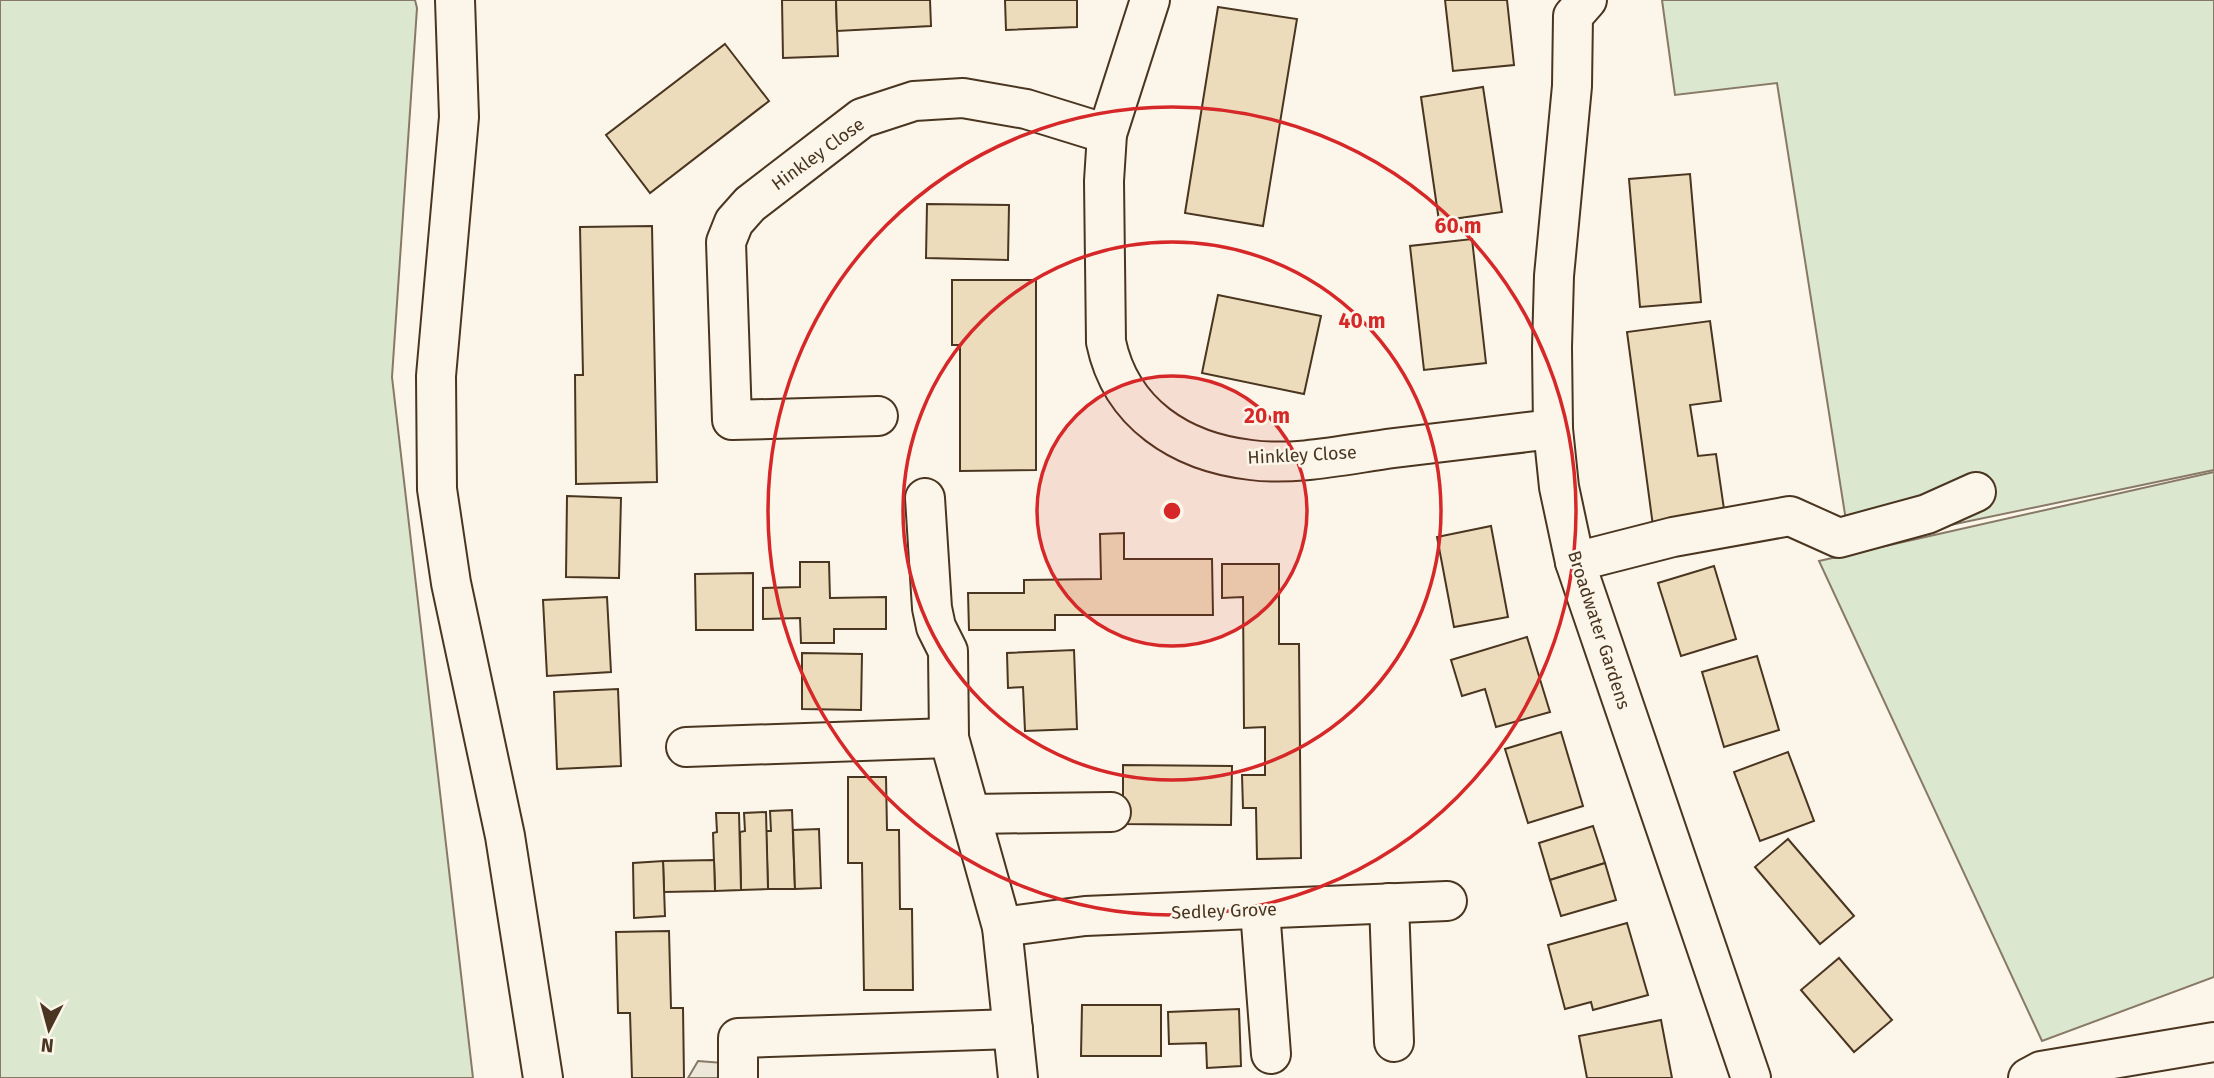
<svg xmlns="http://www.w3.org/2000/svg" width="2214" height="1078" viewBox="0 0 2214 1078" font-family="'Fira Sans',sans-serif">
<rect width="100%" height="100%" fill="#fbf6e9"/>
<g fill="#dce7d0" stroke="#887966" stroke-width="2">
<path d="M 0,0 L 415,0 L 417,8 L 392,377 L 473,1078 L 0,1078 Z"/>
<path d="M 1662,0 L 2214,0 L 2214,470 L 1850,546 L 1777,83 L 1675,95 Z"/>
<path d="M 2214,472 L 2214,977 L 2042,1041 L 1819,561 Z"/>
</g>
<path fill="#ede7d9" stroke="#887966" stroke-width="2" d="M 698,1061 L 748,1065 L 749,1078 L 688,1078 Z"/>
<g fill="#ecdcbc" stroke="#4a3520" stroke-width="2">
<path d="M 782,0 L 836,0 L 838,56 L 783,58 Z"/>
<path d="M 836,0 L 930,0 L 931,26 L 837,31 Z"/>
<path d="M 1005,0 L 1077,0 L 1077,27 L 1006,30 Z"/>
<path d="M 1445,0 L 1507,0 L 1514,65 L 1453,71 Z"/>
<path d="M 1218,7 L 1297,19 L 1263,226 L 1185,213 Z"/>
<path d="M 725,44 L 769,101 L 650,193 L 606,135 Z"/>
<path d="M 1483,87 L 1502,212 L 1439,221 L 1421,97 Z"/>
<path d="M 1690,174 L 1701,302 L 1640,307 L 1629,179 Z"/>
<path d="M 927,204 L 1009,205 L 1008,260 L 926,258 Z"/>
<path d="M 652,226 L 657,482 L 576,484 L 575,375 L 583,375 L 580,227 Z"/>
<path d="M 1472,239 L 1486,363 L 1424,370 L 1410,246 Z"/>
<path d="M 952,280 L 1036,280 L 1036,470 L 960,471 L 960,345 L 952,345 Z"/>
<path d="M 1218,295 L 1321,316 L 1304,394 L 1202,373 Z"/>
<path d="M 1710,321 L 1721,401 L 1690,405 L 1698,456 L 1716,454 L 1725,516 L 1653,526 L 1627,332 Z"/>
<path d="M 567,496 L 621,498 L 619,578 L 566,577 Z"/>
<path d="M 1491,526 L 1508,617 L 1454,627 L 1437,537 Z"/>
<path d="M 1124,533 L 1124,559 L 1212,559 L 1213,615 L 1055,615 L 1055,630 L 969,630 L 968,593 L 1024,593 L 1024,580 L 1101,579 L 1100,534 Z"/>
<path d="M 800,562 L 829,562 L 830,598 L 886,597 L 886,629 L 834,629 L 834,643 L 801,643 L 800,618 L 763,619 L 763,588 L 800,587 Z"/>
<path d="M 1222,564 L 1279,564 L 1279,644 L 1299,644 L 1301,858 L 1257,859 L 1256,808 L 1243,808 L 1242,775 L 1265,775 L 1265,727 L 1244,728 L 1243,597 L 1222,598 Z"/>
<path d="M 1714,566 L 1736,639 L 1681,656 L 1658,583 Z"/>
<path d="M 753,573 L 753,630 L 696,630 L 695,574 Z"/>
<path d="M 607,597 L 611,672 L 547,676 L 543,600 Z"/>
<path d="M 1527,637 L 1550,712 L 1496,727 L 1485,689 L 1462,696 L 1451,660 Z"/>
<path d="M 1074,650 L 1077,729 L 1025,731 L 1023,687 L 1008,688 L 1007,653 Z"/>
<path d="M 802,653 L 862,654 L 861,710 L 802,709 Z"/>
<path d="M 1757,656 L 1779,730 L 1724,747 L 1702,672 Z"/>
<path d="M 618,689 L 621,766 L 557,769 L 554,692 Z"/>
<path d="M 1561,732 L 1583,806 L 1528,823 L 1505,749 Z"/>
<path d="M 1788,752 L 1814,821 L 1760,841 L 1734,772 Z"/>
<path d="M 1123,765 L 1232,766 L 1231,825 L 1123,824 Z"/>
<path d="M 848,777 L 886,777 L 887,830 L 899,830 L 900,909 L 912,909 L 913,990 L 864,990 L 862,863 L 848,863 Z"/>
<path d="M 792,810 L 795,889 L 768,889 L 766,831 L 771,831 L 770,811 Z"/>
<path d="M 766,812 L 768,889 L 741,890 L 740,832 L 745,831 L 744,813 Z"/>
<path d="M 716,813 L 739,813 L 741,890 L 715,891 L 713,833 L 717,832 Z"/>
<path d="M 1593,826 L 1605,863 L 1550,880 L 1539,843 Z"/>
<path d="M 819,829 L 821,888 L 795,889 L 793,830 Z"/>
<path d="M 1788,839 L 1854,916 L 1820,944 L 1755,867 Z"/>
<path d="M 714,860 L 715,891 L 664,892 L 663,861 Z"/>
<path d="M 663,861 L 665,916 L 634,918 L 633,863 Z"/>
<path d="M 1605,863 L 1616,900 L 1561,916 L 1550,880 Z"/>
<path d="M 1627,923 L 1648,995 L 1593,1010 L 1591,1002 L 1565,1009 L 1548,945 Z"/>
<path d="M 669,931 L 671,1008 L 683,1008 L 684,1078 L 632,1078 L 630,1013 L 618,1013 L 616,932 Z"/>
<path d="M 1839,958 L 1892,1020 L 1854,1052 L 1801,990 Z"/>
<path d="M 1082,1005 L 1161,1005 L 1161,1056 L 1081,1056 Z"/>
<path d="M 1239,1009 L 1241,1066 L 1207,1068 L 1206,1043 L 1169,1044 L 1168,1012 Z"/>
<path d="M 1661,1020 L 1672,1078 L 1587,1078 L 1579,1036 Z"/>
</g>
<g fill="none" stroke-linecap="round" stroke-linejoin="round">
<defs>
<g id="minor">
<path d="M 455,0 L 459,117 L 436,376 L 437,489 L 451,583 L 505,836 L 543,1078"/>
<path d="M 1150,0 L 1107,134 L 1104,181 L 1106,342 C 1121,414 1181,452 1251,460 C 1297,466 1348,454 1394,448 C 1447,442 1500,435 1553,429"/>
<path d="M 1587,0 L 1573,16 L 1572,86 L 1554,276 L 1552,347 L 1553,429 L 1559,487 L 1575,562 L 1751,1078"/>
<path d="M 878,416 L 732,420 L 726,242 L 734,222 L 750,204 L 862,118 L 914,101 L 963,98 L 1026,109 L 1107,134"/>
<path d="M 925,498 L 932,608 L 936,627 L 948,651 L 949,738 L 1002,927 L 1018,1078"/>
<path d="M 1575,562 L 1673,537 L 1790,516 L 1839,538 L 1927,514 L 1976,492"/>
<path d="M 686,747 L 949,738"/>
<path d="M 973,814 L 1111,812"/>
<path d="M 1389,903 L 1394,1042"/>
<path d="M 1260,910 L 1271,1054"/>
<path d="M 1002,927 L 1085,916 L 1447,901"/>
<path d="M 738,1078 L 738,1038 L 1013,1029"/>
<path d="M 2028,1078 L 2041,1071 L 2214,1042"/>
</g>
</defs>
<use href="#minor" stroke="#4a3520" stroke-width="42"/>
<use href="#minor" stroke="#fbf6e9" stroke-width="38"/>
</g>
<circle cx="1172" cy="511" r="135" fill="#d62828" fill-opacity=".12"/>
<g fill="none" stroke="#d62828" stroke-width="3.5">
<circle cx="1172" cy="511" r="135"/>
<circle cx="1172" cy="511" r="269"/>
<circle cx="1172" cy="511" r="404"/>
</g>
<g text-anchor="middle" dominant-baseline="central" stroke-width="5" stroke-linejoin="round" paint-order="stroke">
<g font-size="18" fill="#4a3520" stroke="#fbf6e9">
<text transform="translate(818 154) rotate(-36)">Hinkley Close</text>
<text transform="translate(1302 455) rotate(-3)">Hinkley Close</text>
<text transform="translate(1599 630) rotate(72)">Broadwater Gardens</text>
<text transform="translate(1224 911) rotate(-2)">Sedley Grove</text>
</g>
</g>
<circle cx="1172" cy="511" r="10" fill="#d62828" stroke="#fbf6e9" stroke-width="3.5"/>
<g font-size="21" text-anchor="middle" font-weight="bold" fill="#d62828" stroke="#fbf6e9" stroke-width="5" stroke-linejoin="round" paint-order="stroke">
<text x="1458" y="233">60 m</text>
<text x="1362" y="328">40 m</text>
<text x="1267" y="423">20 m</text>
</g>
<g transform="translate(49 1029) rotate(186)" stroke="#fbf6e9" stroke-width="5" paint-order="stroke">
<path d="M0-5L12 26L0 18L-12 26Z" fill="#4a3520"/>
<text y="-10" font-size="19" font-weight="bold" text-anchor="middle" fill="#4a3520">N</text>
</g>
</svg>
